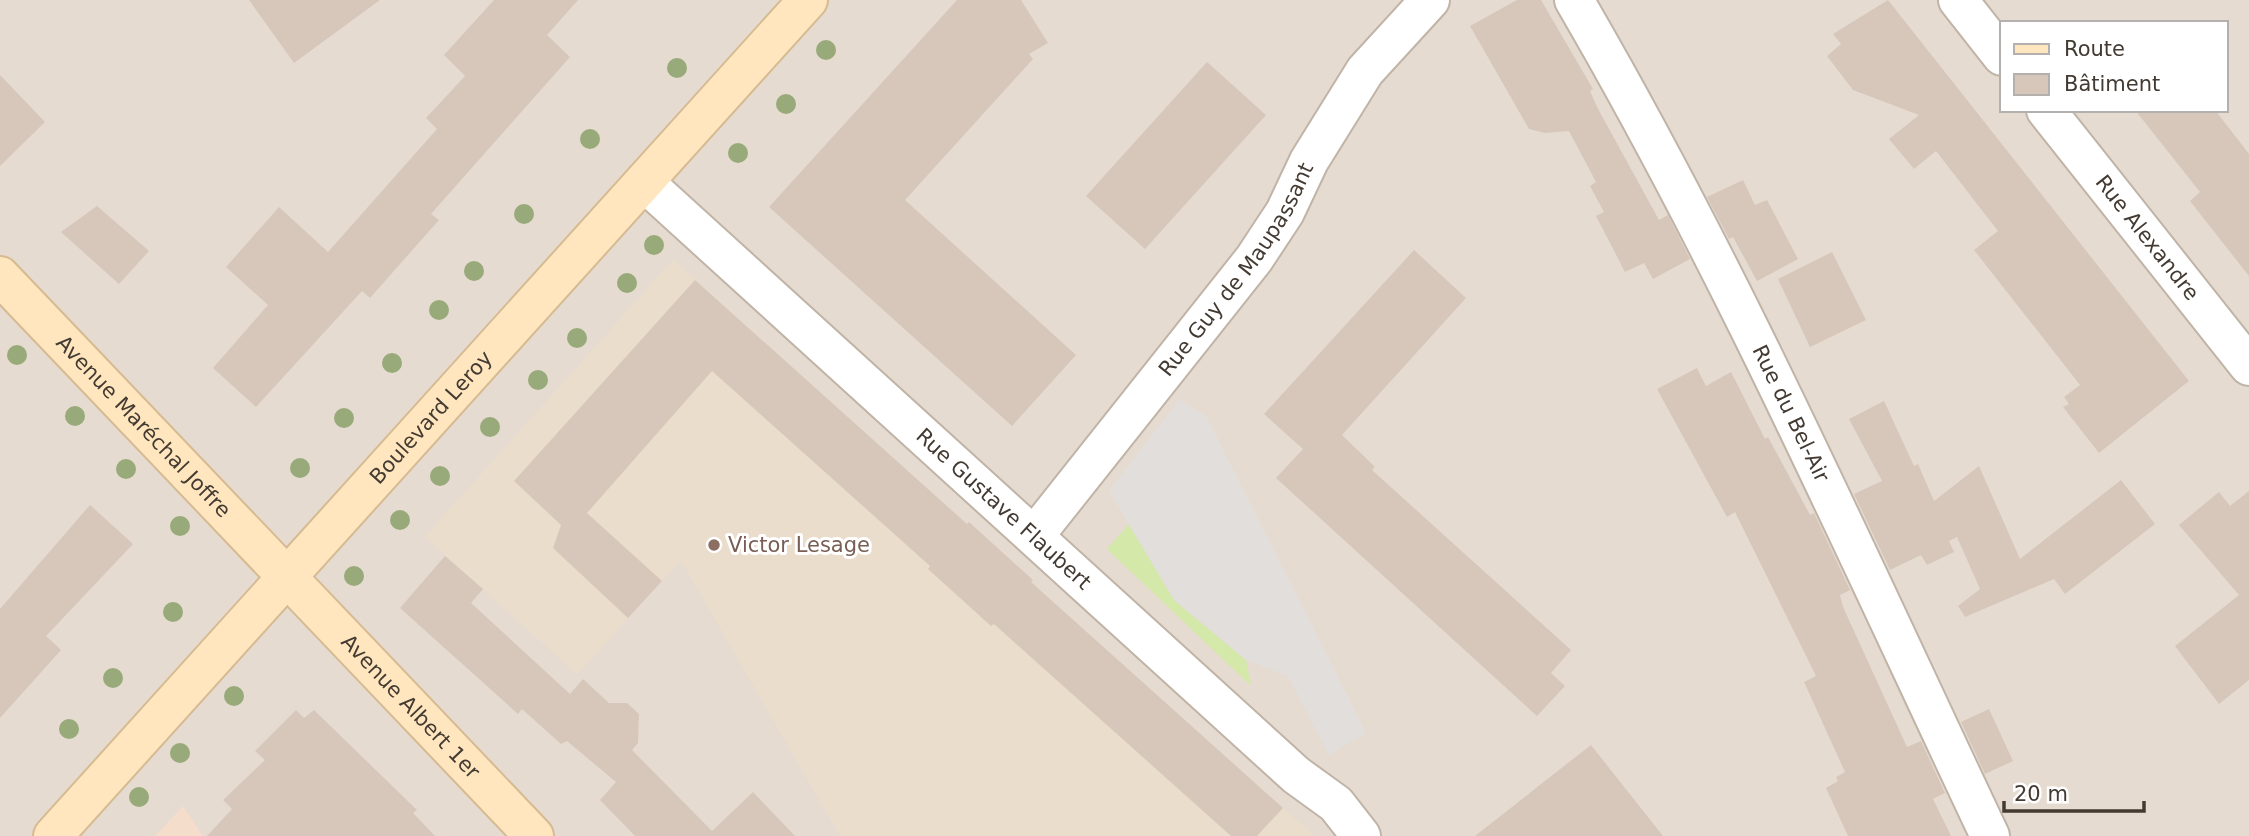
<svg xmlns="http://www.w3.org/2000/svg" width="2249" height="836" viewBox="0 0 2249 836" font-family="'DejaVu Sans',sans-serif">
<rect width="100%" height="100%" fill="#f1eae2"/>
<path fill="#e6dbd0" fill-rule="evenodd" d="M 0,0 L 2249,0 L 2249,836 L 0,836 ZM 2002,23 L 2226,23 L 2226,110 L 2002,110 Z"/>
<path fill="#f5ddcb" d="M 183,806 L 203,836 L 155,836 Z"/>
<path fill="#ebddcb" d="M 673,260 L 967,524 L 969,522 L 1033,580 L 1031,582 L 1314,836 L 840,836 L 681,560 L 577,674 L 425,537 Z"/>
<path fill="#d4e8a9" d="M 1129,524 L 1174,600 L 1246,660 L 1251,686 L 1107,549 Z"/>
<path fill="#e1dedb" d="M 1180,399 L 1207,417 L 1366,733 L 1329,755 L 1288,676 L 1246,660 L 1174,600 L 1109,491 Z"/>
<g fill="#d6c7ba">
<path d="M 249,0 L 380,0 L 294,63 Z"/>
<path d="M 494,0 L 578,0 L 547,35 L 570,57 L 431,214 L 439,220 L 370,298 L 362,291 L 256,407 L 213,368 L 268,305 L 226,267 L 279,207 L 328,252 L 437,129 L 426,118 L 465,76 L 444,55 Z"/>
<path d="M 957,0 L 1021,0 L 1048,43 L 1029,54 L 1033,59 L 905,200 L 1076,355 L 1012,426 L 769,207 Z"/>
<path d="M 1517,0 L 1541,0 L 1593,89 L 1590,91 L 1597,107 L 1659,220 L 1668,215 L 1690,259 L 1653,279 L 1644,263 L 1625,272 L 1596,216 L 1604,212 L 1590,186 L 1596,182 L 1569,131 L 1545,133 L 1529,129 L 1470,26 Z"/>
<path d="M 1888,0 L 2189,381 L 2099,453 L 2063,407 L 2069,404 L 2064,397 L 2080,385 L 1974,250 L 1998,231 L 1936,151 L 1914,169 L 1889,139 L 1919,115 L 1853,90 L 1827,56 L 1841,44 L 1833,34 Z"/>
<path d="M 1207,62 L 1266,115 L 1145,249 L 1086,196 Z"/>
<path d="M 0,75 L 45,122 L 0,166 Z"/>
<path d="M 2135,110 L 2215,110 L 2249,154 L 2249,276 L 2190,201 L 2200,192 Z"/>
<path d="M 1743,180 L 1755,205 L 1767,200 L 1798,259 L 1757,281 L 1733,237 L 1729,239 L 1707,197 Z"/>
<path d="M 97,206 L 149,251 L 119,284 L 61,232 Z"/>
<path d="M 1414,250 L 1466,298 L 1342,435 L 1375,467 L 1372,470 L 1571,650 L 1551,673 L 1565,686 L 1537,716 L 1276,478 L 1303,449 L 1264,414 Z"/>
<path d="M 1832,252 L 1866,320 L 1810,347 L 1778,279 Z"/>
<path d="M 695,280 L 967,524 L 969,522 L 1033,580 L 1031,582 L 1283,808 L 1257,836 L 1231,836 L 994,624 L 991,626 L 928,569 L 930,566 L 712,371 L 587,513 L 662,581 L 628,618 L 553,548 L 561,525 L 514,481 Z"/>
<path d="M 1697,368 L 1706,386 L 1731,372 L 1765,439 L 1768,437 L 1810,515 L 1814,513 L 1850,590 L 1840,595 L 1843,607 L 1907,747 L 1921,741 L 1945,793 L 1933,799 L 1951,836 L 1848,836 L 1826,788 L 1838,781 L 1836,777 L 1845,772 L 1804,682 L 1816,676 L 1735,512 L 1727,517 L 1657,389 Z"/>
<path d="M 1884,401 L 1914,466 L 1918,464 L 1934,501 L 1979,466 L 2020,559 L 2121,480 L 2155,524 L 2065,594 L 2054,579 L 1965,617 L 1958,606 L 1980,589 L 1957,537 L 1949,541 L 1954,552 L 1927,565 L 1921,555 L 1890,570 L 1854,494 L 1882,481 L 1849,419 Z"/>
<path d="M 2249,491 L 2249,680 L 2219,704 L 2175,646 L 2239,595 L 2179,525 L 2219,492 L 2230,506 Z"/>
<path d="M 90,505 L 133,544 L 46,636 L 61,650 L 0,718 L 0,609 Z"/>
<path d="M 445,556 L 483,589 L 471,603 L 570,694 L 583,679 L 609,703 L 627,703 L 639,714 L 638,743 L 632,750 L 712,831 L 753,792 L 795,836 L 635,836 L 600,800 L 616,782 L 567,741 L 561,744 L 522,709 L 518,714 L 400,608 Z"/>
<path d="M 1989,709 L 2013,761 L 1985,774 L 1961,722 Z"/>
<path d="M 296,710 L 304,718 L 314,710 L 417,810 L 413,813 L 435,836 L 207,836 L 232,809 L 223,800 L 265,760 L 255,751 Z"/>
<path d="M 1591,745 L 1663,836 L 1475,836 L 1550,777 Z"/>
</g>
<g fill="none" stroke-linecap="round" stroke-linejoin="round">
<defs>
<g id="street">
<path id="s1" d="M 1574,0 C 1731,269 1857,555 1990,836"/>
<path d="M 1958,0 L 2002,56"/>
<path id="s2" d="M 2046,110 L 2249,366"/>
<path id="s3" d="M 644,182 L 1296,775 L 1336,804 L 1361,836"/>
<path id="s4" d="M 1035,535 L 1254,259 L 1285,212 L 1309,161 L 1365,71 L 1430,0"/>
</g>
<g id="secondary">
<path id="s5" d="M 0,276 L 534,836"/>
<path id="s6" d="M 53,836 L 808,0"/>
</g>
</defs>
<use href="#street" stroke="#c0b4a7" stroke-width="42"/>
<use href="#secondary" stroke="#d6ba92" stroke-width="42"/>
<use href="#street" stroke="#fff" stroke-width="38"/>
<use href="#secondary" stroke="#ffe6be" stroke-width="38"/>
</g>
<g fill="#98aa7a">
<circle cx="826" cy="50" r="10"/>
<circle cx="677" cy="68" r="10"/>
<circle cx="786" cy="104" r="10"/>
<circle cx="590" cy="139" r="10"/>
<circle cx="738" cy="153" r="10"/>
<circle cx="524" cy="214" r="10"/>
<circle cx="654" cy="245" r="10"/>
<circle cx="474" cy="271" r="10"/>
<circle cx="627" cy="283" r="10"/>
<circle cx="439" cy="310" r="10"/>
<circle cx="577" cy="338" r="10"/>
<circle cx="17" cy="355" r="10"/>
<circle cx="392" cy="363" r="10"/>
<circle cx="538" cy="380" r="10"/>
<circle cx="75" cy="416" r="10"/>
<circle cx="344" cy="418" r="10"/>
<circle cx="490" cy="427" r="10"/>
<circle cx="300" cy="468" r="10"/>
<circle cx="126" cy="469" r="10"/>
<circle cx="440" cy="476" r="10"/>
<circle cx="400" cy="520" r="10"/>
<circle cx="180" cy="526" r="10"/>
<circle cx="354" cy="576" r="10"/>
<circle cx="173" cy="612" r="10"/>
<circle cx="113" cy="678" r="10"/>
<circle cx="234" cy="696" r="10"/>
<circle cx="69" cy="729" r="10"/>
<circle cx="180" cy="753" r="10"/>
<circle cx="139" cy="797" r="10"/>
</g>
<circle fill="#8d6e63" stroke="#fff" stroke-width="2.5" cx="714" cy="545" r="7"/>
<g text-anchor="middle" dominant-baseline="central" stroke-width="6" stroke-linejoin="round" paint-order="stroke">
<g font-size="21" fill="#433a32" stroke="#fff">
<text stroke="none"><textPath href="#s2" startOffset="163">Rue Alexandre</textPath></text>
<text stroke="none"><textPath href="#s4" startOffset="334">Rue Guy de Maupassant</textPath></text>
<text stroke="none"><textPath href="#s1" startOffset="467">Rue du Bel-Air</textPath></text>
<text stroke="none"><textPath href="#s6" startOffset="564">Boulevard Leroy</textPath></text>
<text stroke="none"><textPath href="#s5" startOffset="208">Avenue Maréchal Joffre</textPath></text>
<text stroke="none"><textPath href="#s3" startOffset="486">Rue Gustave Flaubert</textPath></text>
<text stroke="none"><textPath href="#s5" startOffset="595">Avenue Albert 1er</textPath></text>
</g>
<g font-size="21" fill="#785e54" stroke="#fff" text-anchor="start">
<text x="728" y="545">Victor Lesage</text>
</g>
</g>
<rect x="2000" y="21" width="228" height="91" fill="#ffffff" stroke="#b4b0ad" stroke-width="2"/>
<rect x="2014" y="44" width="35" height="10" fill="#ffe6be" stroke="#b4b0ad" stroke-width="2"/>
<text x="2064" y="56" font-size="21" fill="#433a32">Route</text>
<rect x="2014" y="74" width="35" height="21" fill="#d6c7ba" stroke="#b4b0ad" stroke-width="2"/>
<text x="2064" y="91" font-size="21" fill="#433a32">Bâtiment</text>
<path d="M2004 801v10h140v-10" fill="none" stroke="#433a32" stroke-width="3.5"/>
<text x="2014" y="801" font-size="21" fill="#433a32" stroke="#ffffff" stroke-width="5" paint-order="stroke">20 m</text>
</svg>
